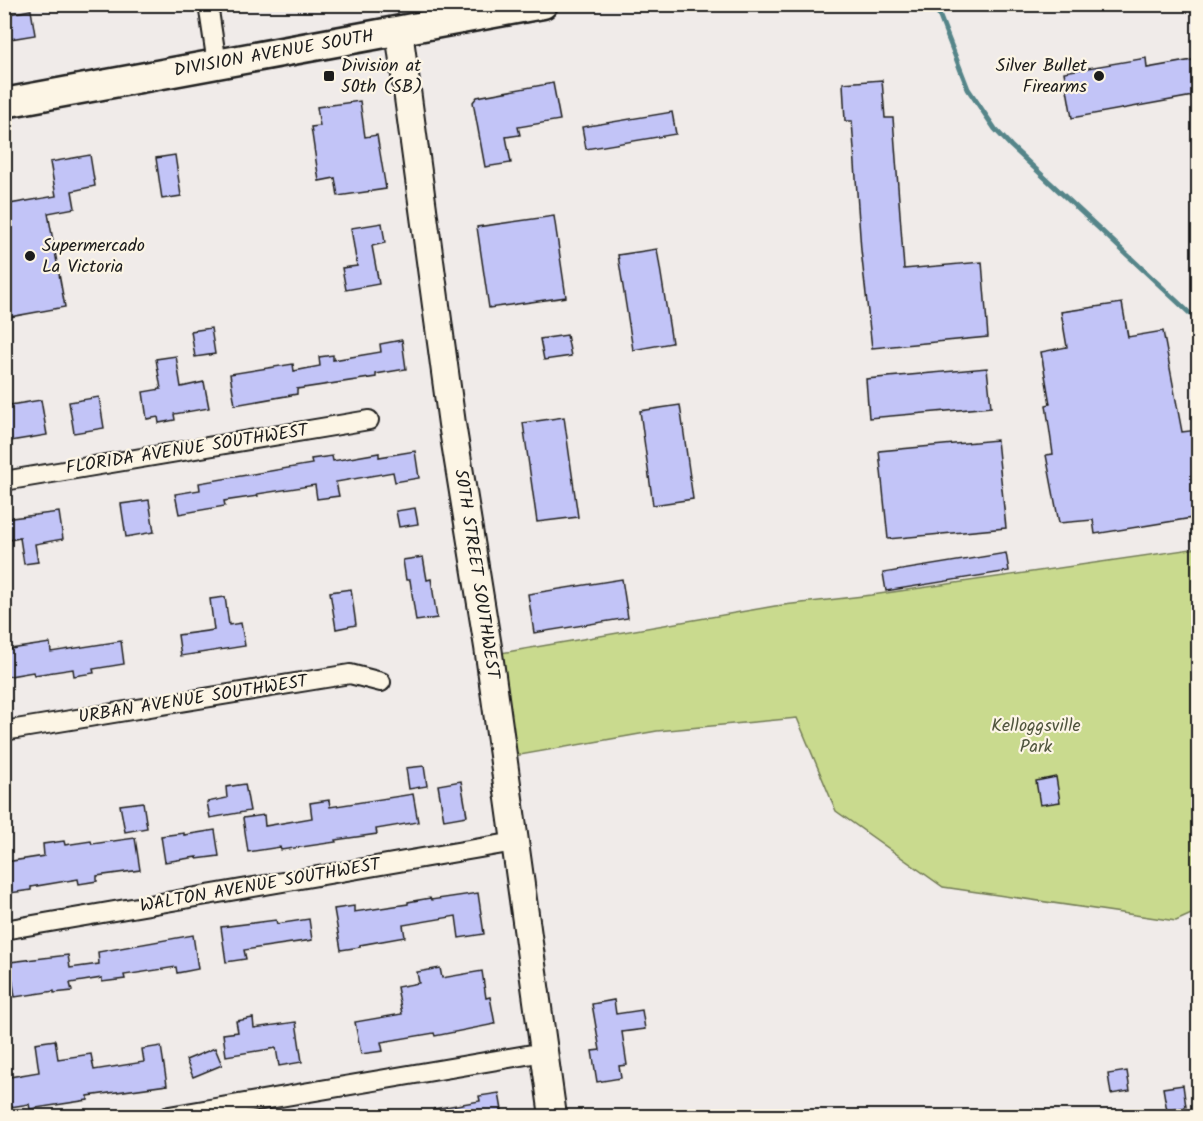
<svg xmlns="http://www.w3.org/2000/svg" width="1203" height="1121" viewBox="0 0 1203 1121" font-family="Kalam,sans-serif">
<rect width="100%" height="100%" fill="#f0ebe9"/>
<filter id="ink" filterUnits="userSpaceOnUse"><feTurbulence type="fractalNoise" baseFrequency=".0167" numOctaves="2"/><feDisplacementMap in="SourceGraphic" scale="12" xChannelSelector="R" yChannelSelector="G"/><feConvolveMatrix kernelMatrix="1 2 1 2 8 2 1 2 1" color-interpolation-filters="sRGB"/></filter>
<g filter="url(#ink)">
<path fill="#c9da8e" stroke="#727b55" stroke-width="1.5" d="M 1198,548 L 1198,911 L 1176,921 L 943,887 L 836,811 L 797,718 L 657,731 L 503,758 L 489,655 L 775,606 L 872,595 Z"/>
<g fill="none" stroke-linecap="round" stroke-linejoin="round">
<path stroke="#548589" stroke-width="5" d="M 935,4 L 968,89 L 995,129 L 1011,146 L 1198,321"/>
</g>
<g fill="#c2c4f7" stroke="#1c1c1c" stroke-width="1.5">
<path d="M 31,10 L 35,35 L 4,40 L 4,15 Z"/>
<path d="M 1146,58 L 1147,68 L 1198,59 L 1198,95 L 1072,118 L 1064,72 Z"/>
<path d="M 882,80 L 885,118 L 893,118 L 904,269 L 982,262 L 988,337 L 872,348 L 861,250 L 852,121 L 845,121 L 843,83 Z"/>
<path d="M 553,83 L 560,120 L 518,127 L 520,135 L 506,137 L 511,163 L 485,167 L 473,102 L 477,97 Z"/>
<path d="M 360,101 L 365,137 L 377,135 L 386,189 L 338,196 L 335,178 L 319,181 L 311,127 L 320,126 L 317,107 Z"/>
<path d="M 672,112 L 676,134 L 586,149 L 582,127 Z"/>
<path d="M 90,155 L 95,186 L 72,191 L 75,208 L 48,213 L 65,307 L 4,318 L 4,205 L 56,196 L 50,162 Z"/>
<path d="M 175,155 L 181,196 L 162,199 L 156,158 Z"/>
<path d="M 554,216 L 566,297 L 489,308 L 477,227 Z"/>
<path d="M 382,223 L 385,243 L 372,246 L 379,284 L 346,290 L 342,268 L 357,266 L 351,228 Z"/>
<path d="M 657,249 L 672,343 L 633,350 L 618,255 Z"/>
<path d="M 1122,303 L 1128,337 L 1163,331 L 1182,432 L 1198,430 L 1198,517 L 1095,534 L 1093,520 L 1059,523 L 1046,455 L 1053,454 L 1046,405 L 1050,404 L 1041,352 L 1067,347 L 1061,312 Z"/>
<path d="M 211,328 L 215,354 L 195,357 L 191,331 Z"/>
<path d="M 567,335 L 571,356 L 544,360 L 540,339 Z"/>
<path d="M 402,340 L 406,369 L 376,374 L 376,377 L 297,389 L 297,394 L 235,405 L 230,374 L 293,364 L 294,371 L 320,366 L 319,357 L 333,355 L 333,360 L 381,352 L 380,344 Z"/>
<path d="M 176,356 L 181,387 L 204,382 L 209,408 L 174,414 L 175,420 L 159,423 L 158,417 L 147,419 L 143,392 L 161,389 L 156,359 Z"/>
<path d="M 987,368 L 991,407 L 869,418 L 866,379 Z"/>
<path d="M 99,397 L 104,428 L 74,433 L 69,402 Z"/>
<path d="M 41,400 L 47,435 L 4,442 L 4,406 Z"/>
<path d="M 680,405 L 693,499 L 653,505 L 640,411 Z"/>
<path d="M 564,417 L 578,517 L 537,522 L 523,423 Z"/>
<path d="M 997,440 L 1006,528 L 888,539 L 879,451 Z"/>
<path d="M 415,451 L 419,478 L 395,482 L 393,472 L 336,482 L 339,496 L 317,499 L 315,485 L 257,494 L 258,496 L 224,501 L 225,506 L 179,514 L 175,494 L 200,490 L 199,483 L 312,464 L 311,459 L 332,456 L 333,461 L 379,453 L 379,457 Z"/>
<path d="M 149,500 L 154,532 L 126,537 L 121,504 Z"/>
<path d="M 415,508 L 418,524 L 399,527 L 396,511 Z"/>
<path d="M 59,512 L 63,539 L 35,544 L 38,562 L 24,564 L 20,538 L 4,541 L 4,519 Z"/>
<path d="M 1006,553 L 1009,571 L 886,591 L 883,573 Z"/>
<path d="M 423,557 L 427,580 L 431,579 L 437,618 L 416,621 L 410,580 L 406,580 L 403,560 Z"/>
<path d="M 622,579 L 628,618 L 534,633 L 528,594 Z"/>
<path d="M 351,589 L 356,625 L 336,629 L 330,592 Z"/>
<path d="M 225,597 L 229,625 L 241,623 L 245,646 L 181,656 L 178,635 L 214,630 L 210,599 Z"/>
<path d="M 121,641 L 124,664 L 93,669 L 94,673 L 74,676 L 73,669 L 34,675 L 33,672 L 4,677 L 4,650 L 50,643 L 51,652 Z"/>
<path d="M 424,766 L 427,786 L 409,789 L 406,768 Z"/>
<path d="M 1056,777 L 1060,802 L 1040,805 L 1036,781 Z"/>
<path d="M 461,781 L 467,816 L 444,820 L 438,785 Z"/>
<path d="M 245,784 L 250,811 L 210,818 L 207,802 L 227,798 L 226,787 Z"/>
<path d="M 413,794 L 418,822 L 376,829 L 377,834 L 335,840 L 336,842 L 281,850 L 280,847 L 248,852 L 243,818 L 264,815 L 265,826 L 312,818 L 310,803 L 329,800 L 330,807 Z"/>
<path d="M 143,802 L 147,828 L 125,832 L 120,805 Z"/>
<path d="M 215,830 L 219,856 L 197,859 L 197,857 L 165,862 L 161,836 L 184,833 L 184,835 Z"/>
<path d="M 135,838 L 140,870 L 97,876 L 97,881 L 79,884 L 78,879 L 31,887 L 31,890 L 10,893 L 6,862 L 44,856 L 43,844 L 64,841 L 65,845 L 91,841 L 92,844 Z"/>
<path d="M 478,893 L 484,934 L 459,938 L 456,916 L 403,925 L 405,937 L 360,945 L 360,947 L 341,950 L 334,909 L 354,906 L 354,912 L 408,904 L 408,902 L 430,898 L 431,900 Z"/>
<path d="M 309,919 L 312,940 L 244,950 L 246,959 L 226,962 L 221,927 L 276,920 L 277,924 Z"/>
<path d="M 193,935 L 198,969 L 177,973 L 176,967 L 124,975 L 125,979 L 102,982 L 102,978 L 70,983 L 72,991 L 54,993 L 54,991 L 15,997 L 10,962 L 68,955 L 70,968 L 99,964 L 98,952 Z"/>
<path d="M 440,968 L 442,978 L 482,971 L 486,998 L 490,997 L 495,1024 L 435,1036 L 434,1033 L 381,1042 L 383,1051 L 361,1054 L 355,1022 L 402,1014 L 397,987 L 419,983 L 417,972 Z"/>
<path d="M 614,1000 L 616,1014 L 642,1010 L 645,1029 L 622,1032 L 627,1065 L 619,1066 L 621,1078 L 597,1082 L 592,1051 L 600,1050 L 592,1004 Z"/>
<path d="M 253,1018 L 254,1028 L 296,1022 L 302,1062 L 279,1066 L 276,1048 L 226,1056 L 223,1034 L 238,1032 L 236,1021 Z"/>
<path d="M 55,1040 L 58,1059 L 91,1054 L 94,1070 L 144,1062 L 142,1049 L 161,1046 L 167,1085 L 88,1096 L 88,1100 L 30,1109 L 29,1104 L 4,1108 L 4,1078 L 39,1072 L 35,1043 Z"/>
<path d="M 215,1048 L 222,1065 L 193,1077 L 186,1060 Z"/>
<path d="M 1127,1071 L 1130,1091 L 1111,1094 L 1108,1074 Z"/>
<path d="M 1183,1085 L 1186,1107 L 1167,1111 L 1163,1088 Z"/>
<path d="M 499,1093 L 503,1116 L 434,1116 L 434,1109 L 480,1101 L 479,1096 Z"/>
</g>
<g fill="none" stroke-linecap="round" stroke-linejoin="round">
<defs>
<g id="street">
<path d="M 208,4 L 217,64"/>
<path d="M 4,481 L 369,420"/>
<path d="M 4,731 L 350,674 L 381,682"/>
<path d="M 4,930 L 515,842"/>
<path d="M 169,1116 L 544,1052"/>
</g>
<path id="secondary" d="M 399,31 L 452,424 L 488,647 L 553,1116"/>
<path id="primary" d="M 4,103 L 543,4"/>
</defs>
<use href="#street" stroke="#1c1c1c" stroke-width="22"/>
<use href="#secondary" stroke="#1c1c1c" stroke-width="30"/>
<use href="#primary" stroke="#1c1c1c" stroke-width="33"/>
<use href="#street" stroke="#fcf5e5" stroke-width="18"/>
<use href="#secondary" stroke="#fcf5e5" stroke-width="26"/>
<use href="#primary" stroke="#fcf5e5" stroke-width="28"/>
</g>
</g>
<g fill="#1c1c1c" stroke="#fcf5e5" stroke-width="2">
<rect x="323" y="70" width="12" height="12" rx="3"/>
<circle cx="1099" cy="76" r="6"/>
<circle cx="30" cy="256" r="6"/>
</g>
<g text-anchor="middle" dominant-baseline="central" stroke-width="4.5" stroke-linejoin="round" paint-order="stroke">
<g font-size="18" fill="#1c1c1c" stroke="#fcf5e5">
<text transform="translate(274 54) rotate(-10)">DIVISION AVENUE SOUTH</text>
<text transform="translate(187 450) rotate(-9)">FLORIDA AVENUE SOUTHWEST</text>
<text transform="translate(476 574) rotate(81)">50TH STREET SOUTHWEST</text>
<text transform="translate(193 700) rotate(-9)">URBAN AVENUE SOUTHWEST</text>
<text transform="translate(260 886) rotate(-10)">WALTON AVENUE SOUTHWEST</text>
</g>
<g font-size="18" fill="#1c1c1c" stroke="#fcf5e5" text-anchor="start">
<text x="341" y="66">Division at<tspan x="341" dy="21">50th (SB)</tspan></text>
<text x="1087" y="66" text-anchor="end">Silver Bullet<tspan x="1087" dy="21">Firearms</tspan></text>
<text x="42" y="246">Supermercado<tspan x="42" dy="21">La Victoria</tspan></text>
</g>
<g font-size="18" fill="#50553e" stroke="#fcf5e5">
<text x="1036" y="726">Kelloggsville<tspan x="1036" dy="21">Park</tspan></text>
</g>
</g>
<rect width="1203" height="1121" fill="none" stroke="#fcf5e5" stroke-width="24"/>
<rect x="12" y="12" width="1179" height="1097" fill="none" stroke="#1c1c1c" stroke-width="2" filter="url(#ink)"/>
</svg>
